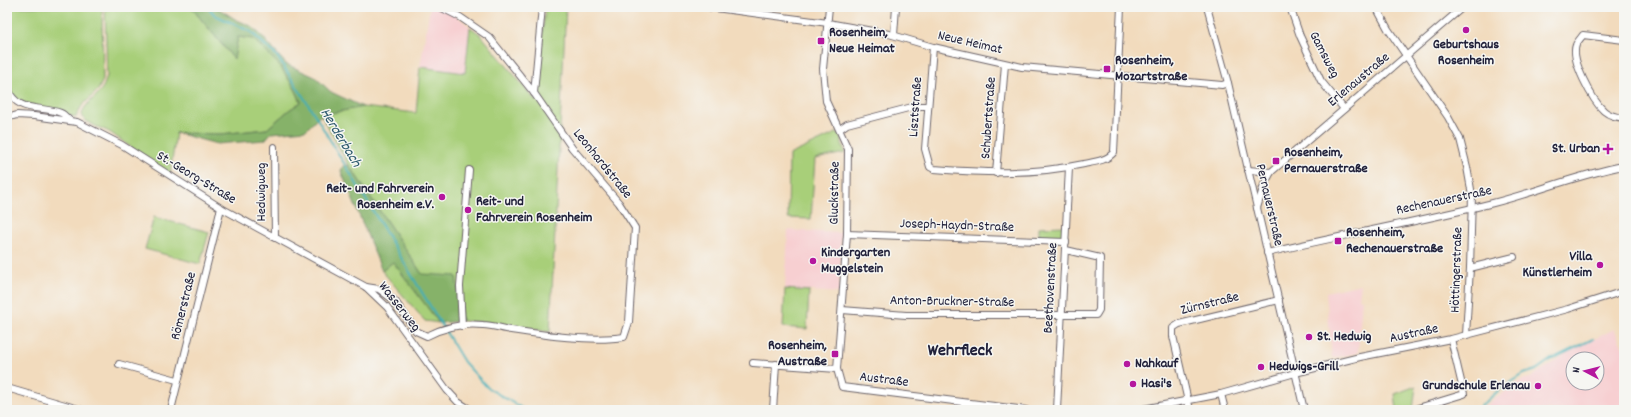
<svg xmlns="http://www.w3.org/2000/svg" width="1631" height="417" viewBox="0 0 1631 417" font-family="Dekko,sans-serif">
<rect width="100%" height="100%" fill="#f6f6f2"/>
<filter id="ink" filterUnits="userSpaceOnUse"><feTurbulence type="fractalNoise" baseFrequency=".025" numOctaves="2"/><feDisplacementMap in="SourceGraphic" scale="8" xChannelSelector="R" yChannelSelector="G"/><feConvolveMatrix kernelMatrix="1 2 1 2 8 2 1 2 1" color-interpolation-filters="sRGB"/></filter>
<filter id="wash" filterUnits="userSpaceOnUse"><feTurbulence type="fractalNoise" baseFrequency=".012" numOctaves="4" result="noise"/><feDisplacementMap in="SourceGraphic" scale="16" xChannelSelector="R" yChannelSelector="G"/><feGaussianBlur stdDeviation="0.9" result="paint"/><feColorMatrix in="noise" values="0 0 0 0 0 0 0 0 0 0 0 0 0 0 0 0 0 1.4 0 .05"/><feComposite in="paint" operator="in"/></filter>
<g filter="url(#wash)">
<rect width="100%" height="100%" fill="#f2dbbd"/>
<g fill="#f7cfd1" fill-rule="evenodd">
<path d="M 430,7 L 438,7 L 452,12 L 470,27 L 465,73 L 420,67 Z"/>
<path d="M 788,230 L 841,233 L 839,293 L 785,289 Z"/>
<path d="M 1361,284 L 1359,299 L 1362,299 L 1358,353 L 1332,358 L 1326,292 Z"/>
<path d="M 1614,329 L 1624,350 L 1624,410 L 1482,410 L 1486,405 L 1522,380 L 1530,378 L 1567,353 ZM 1573,359 L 1597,359 L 1597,383 L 1573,383 Z"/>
</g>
<g fill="#a8cf79" stroke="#65785a">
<path d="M 7,7 L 102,7 L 103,80 L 98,90 L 81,107 L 76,117 L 23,106 L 13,98 L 7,72 Z"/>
<path d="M 105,7 L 191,7 L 233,58 L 238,37 L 253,39 L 280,66 L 295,89 L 301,102 L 289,110 L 267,129 L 221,134 L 176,133 L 170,175 L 111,133 C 103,128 88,125 82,117 C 81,106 95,99 100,91 C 104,87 105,82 107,76 Z"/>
<path d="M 545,7 L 566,7 L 550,332 L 486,322 L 462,321 L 422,274 L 349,165 L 321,115 L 363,107 L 416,113 L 420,67 L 465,73 L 470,27 L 480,34 L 536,101 Z"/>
<path d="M 836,133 L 839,133 L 845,153 L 815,159 L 811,219 L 788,218 L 789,155 Z"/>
<path d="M 154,217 L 209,232 L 200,264 L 145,249 Z"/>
<path d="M 1065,226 L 1063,239 L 1039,238 L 1039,227 Z"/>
<path d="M 393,261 L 439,323 L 425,321 L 382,271 Z"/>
<path d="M 785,289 L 809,291 L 807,329 L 783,327 Z"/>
<path d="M 1416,386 L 1413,410 L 1397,410 L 1395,394 Z"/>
</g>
<g fill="#86b269" stroke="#546a52">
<path d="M 191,7 L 216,7 L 235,19 L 251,26 L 260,34 L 286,64 L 315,77 L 331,92 L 363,107 L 321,115 L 306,130 L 271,133 L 265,140 L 217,144 L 176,133 L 221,134 L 267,129 L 289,110 L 301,102 L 295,89 L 280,66 L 253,39 L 238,37 L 234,59 Z"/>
<path d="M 349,165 L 422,274 L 456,276 L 462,321 L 439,323 L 393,262 L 382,271 L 341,171 L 343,166 Z"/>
</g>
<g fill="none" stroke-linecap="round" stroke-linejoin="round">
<g stroke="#3daeb7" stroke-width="2">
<path d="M 208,7 L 215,15 L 251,32 L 277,56 L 315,115 L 464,362 L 488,388 L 525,410"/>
<path d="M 1478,409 L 1499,390 L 1524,374 L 1536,370 L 1550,360 L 1593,339"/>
</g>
</g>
</g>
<g filter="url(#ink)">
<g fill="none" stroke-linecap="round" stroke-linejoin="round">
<defs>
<g id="minor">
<path d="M 708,7 L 828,23 L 889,34 L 933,47 L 1022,67 L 1222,85 L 1228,83"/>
<path d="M 829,7 L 823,69 L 826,101 L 848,149 L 847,234 L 837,369 L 842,387 L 1026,410"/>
<path d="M 1207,7 L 1228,83 L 1304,410"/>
<path d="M 1290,7 L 1300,36 L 1321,81 L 1344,109"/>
<path d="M 1376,7 L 1388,29 L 1448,117 L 1460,139 L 1467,167 L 1472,195 L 1470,268 L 1466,335"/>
<path d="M 894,35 L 896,7"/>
<path d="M 1624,40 L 1583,35 C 1581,38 1577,42 1576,45 C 1570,60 1593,101 1604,111 C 1610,116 1616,117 1624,118"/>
<path d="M 933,47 L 925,149 L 930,167 L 934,169 C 986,173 1032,175 1084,164 C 1094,162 1107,161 1114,152 L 1121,7"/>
<path d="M 7,88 C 18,114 39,105 61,113 C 64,114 67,118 70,121"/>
<path d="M 534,93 L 542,7"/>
<path d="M 7,118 L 17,115 L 34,116 L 77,122 L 122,145 L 221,208 L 366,287 L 387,307 L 447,390 L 458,402 L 471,410"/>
<path d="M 840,129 L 847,124 L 916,106 L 927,106"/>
<path d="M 274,147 L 275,238"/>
<path d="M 1248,170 L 1271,172"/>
<path d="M 996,173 L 1005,64"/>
<path d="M 1257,208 L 1264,185 L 1271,172 L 1463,7"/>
<path d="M 847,234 L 1066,242"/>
<path d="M 1267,253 C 1342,235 1418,222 1493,203 C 1537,192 1579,174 1624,166"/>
<path d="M 1470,268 L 1514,257"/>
<path d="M 366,287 L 379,289 L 395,301 L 416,331 L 427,336 C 444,327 464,323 483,325 C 493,325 502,329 511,330 C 544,335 591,342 624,337 L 629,322 L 635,228 L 619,203 L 572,148 L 534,93 L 489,37 L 460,17 L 440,7"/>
<path d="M 842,310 L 906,315 L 1096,315 L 1099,310 L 1100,258 L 1066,250"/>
<path d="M 462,326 L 460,286 L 469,170"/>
<path d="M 753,363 L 837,369"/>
<path d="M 119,364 L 177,380"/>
<path d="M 7,388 L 82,410"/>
<path d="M 1221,394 L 1225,410"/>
<path d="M 1418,408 L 1464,394 L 1451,339"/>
<path d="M 171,410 L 221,208"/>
<path d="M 773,410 L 776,364"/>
<path d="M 1057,410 L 1069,167"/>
<path d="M 1138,410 L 1221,394 L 1295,373 L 1360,357 L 1451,339 L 1568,309 L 1624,291"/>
<path d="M 1190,410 L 1173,336 L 1173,328 L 1179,324 L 1279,300"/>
</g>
</defs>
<use href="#minor" stroke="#6b6368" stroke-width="8"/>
<use href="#minor" stroke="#fff" stroke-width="6"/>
</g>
</g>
<g fill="#b5179e" stroke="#f6f6f2" stroke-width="1.5">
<circle cx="1466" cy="30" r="4"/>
<rect x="817" y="37" width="8" height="8" rx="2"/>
<rect x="1103" y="65" width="8" height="8" rx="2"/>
<path d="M1606 143h4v4h4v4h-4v4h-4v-4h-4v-4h4z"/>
<rect x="1272" y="157" width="8" height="8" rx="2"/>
<circle cx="442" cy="197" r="4"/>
<circle cx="468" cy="210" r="4"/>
<rect x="1334" y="237" width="8" height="8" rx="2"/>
<circle cx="813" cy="261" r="4"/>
<circle cx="1600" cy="265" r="4"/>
<circle cx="1309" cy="337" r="4"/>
<rect x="831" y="350" width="8" height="8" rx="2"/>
<circle cx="1127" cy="364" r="4"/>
<circle cx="1261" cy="367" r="4"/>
<circle cx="1133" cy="384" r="4"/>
<circle cx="1538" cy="386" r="4"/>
</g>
<g text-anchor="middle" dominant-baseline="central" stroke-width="3" stroke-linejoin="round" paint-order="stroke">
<g font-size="14" font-weight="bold" fill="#22223b" stroke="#f6f6f2" text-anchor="start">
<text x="829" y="33">Rosenheim,<tspan x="829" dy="16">Neue Heimat</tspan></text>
<text x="1466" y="45" text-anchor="middle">Geburtshaus<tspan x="1466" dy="16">Rosenheim</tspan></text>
<text x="1115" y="61">Rosenheim,<tspan x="1115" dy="16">Mozartstraße</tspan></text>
<text x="1600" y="149" text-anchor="end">St. Urban</text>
<text x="1284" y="153">Rosenheim,<tspan x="1284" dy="16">Pernauerstraße</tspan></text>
<text x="434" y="189" text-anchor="end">Reit- und Fahrverein<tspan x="434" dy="16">Rosenheim e.V.</tspan></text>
<text x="476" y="202">Reit- und<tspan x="476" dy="16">Fahrverein Rosenheim</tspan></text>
<text x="1346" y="233">Rosenheim,<tspan x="1346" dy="16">Rechenauerstraße</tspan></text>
<text x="821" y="253">Kindergarten<tspan x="821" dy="16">Muggelstein</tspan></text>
<text x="1592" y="257" text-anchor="end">Villa<tspan x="1592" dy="16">Künstlerheim</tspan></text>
<text x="1317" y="337">St. Hedwig</text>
<text x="827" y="346" text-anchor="end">Rosenheim,<tspan x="827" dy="16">Austraße</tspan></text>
<text x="1135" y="364">Nahkauf</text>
<text x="1269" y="367">Hedwigs-Grill</text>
<text x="1141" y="384">Hasi's</text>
<text x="1530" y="386" text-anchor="end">Grundschule Erlenau</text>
</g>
<g font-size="14" fill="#22223b" stroke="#f6f6f2">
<text transform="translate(970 43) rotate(13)">Neue Heimat</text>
<text transform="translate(1324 55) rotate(63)">Gamsweg</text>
<text transform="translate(1359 80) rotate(-40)">Erlenaustraße</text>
<text transform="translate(916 107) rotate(-86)">Lisztstraße</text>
<text transform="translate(989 118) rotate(-86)">Schubertstraße</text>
<text transform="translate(602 164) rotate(51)">Leonhardstraße</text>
<text transform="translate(196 178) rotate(31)">St.-Georg-Straße</text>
<text transform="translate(262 192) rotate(-90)">Hedwigweg</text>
<text transform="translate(835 193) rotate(-89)">Gluckstraße</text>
<text transform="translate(1444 201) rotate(-12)">Rechenauerstraße</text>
<text transform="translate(1269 205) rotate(77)">Pernauerstraße</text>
<text transform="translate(957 226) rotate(2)">Joseph-Haydn-Straße</text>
<text transform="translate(1457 270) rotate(-88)">Höttingerstraße</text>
<text transform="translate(1051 288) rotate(-87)">Beethovenstraße</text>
<text transform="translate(952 302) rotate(1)">Anton-Bruckner-Straße</text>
<text transform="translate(1210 304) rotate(-14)">Zürnstraße</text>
<text transform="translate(184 306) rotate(-76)">Römerstraße</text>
<text transform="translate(399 307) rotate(52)">Wasserweg</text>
<text transform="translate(1414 334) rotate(-12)">Austraße</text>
<text transform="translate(884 380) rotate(7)">Austraße</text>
</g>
<g font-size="15" font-style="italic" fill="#2d5a6d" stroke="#f6f6f2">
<text transform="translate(340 138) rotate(59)">Herderbach</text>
</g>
<g font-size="18" font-weight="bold" fill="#22223b" stroke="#f6f6f2">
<text x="960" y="351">Wehrfleck</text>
</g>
</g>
<rect width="1631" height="417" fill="none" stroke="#f6f6f2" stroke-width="24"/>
<g transform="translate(1585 371) rotate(277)"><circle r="19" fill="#f6f6f2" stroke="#a1a1a9"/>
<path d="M0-3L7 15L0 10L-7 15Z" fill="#b5179e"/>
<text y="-6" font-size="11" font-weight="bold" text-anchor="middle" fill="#22223b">N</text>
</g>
</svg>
